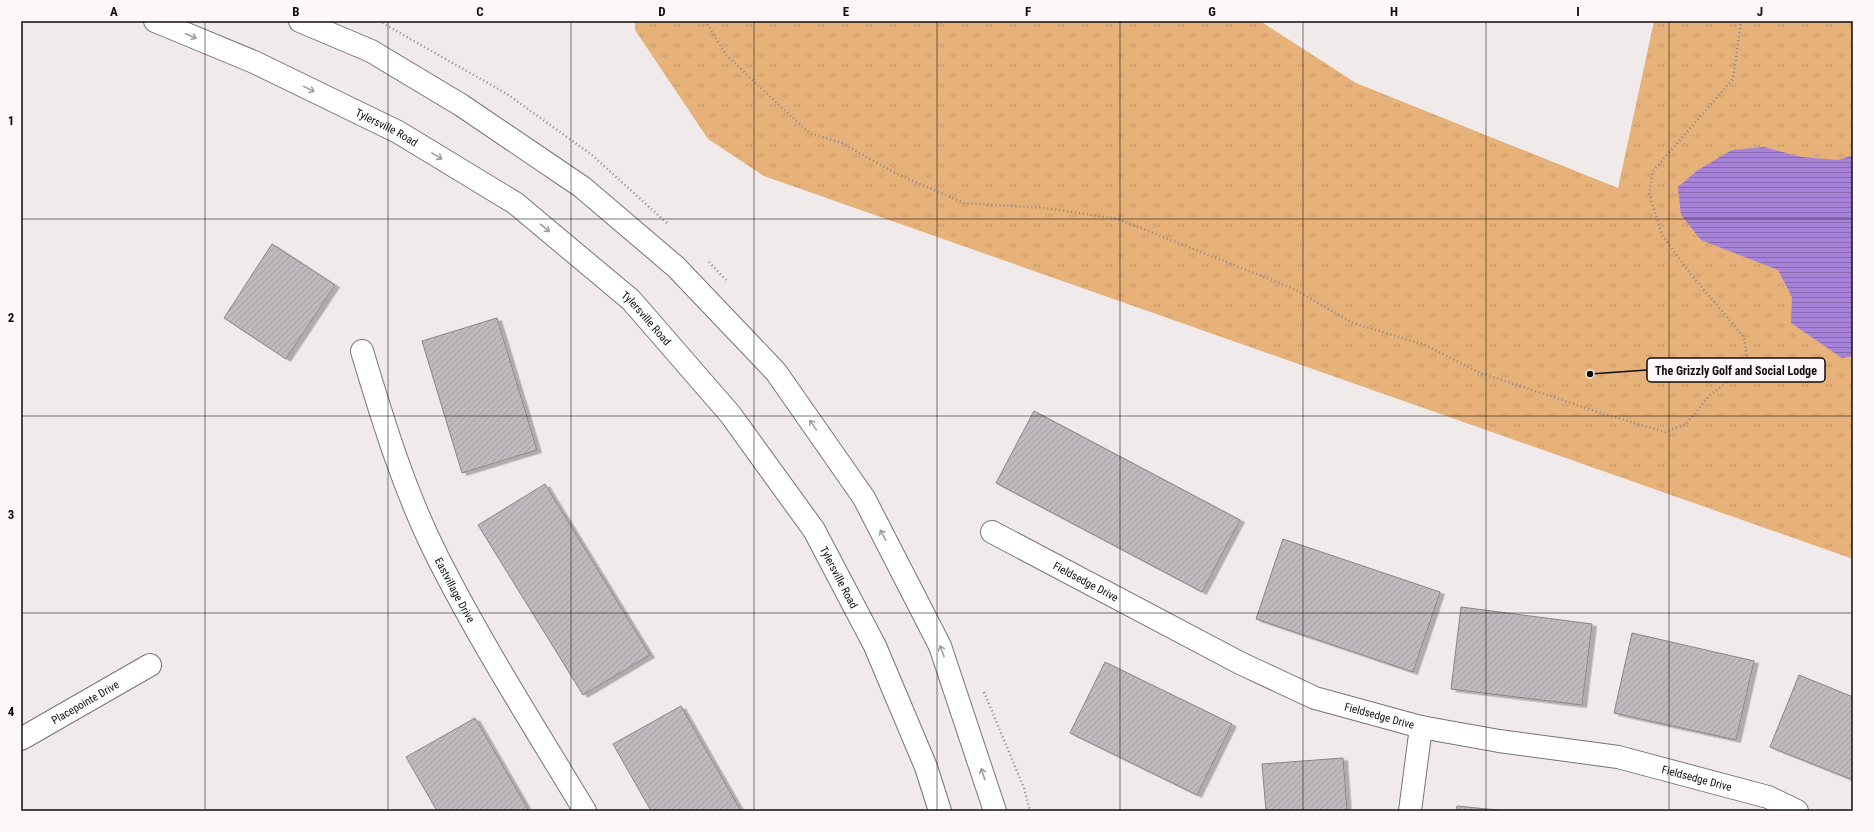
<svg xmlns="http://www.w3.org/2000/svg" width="1874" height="832" viewBox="0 0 1874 832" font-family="'Roboto Condensed',sans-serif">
<defs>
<pattern id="grass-tufts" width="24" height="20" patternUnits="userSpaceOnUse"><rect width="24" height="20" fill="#e7b17a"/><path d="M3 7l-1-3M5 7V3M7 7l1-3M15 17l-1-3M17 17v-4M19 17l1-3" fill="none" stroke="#c59768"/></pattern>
<pattern id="water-rules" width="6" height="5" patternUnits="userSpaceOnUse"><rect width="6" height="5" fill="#a682d8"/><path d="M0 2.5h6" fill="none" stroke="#8669ae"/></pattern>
<pattern id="building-hatch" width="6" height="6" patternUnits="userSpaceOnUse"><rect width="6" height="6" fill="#bfbabd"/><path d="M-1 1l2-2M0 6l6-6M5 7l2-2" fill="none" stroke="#a39fa1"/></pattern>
<filter id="shadow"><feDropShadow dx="4.5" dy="2.5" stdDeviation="0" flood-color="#0004"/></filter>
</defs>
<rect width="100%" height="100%" fill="#f1eaeb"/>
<path fill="url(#grass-tufts)" d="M 635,21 L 1260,21 L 1356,83 L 1618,188 L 1654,21 L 1853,21 L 1853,559 L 764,176 L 708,139 L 635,30 Z"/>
<path fill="url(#water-rules)" d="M 1764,147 L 1801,157 L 1838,160 L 1853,155 L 1853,356 L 1842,358 L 1791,323 L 1792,297 L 1778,270 L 1701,240 L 1681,215 L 1678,187 L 1698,170 L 1732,150 Z"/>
<g fill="url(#building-hatch)" stroke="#898488" filter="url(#shadow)">
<path d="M 272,244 L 335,285 L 286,359 L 224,318 Z"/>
<path d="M 497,318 L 537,450 L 462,473 L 422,341 Z"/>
<path d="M 1034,411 L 1240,520 L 1202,592 L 996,483 Z"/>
<path d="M 545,484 L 650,655 L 583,695 L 478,525 Z"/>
<path d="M 1283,539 L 1440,592 L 1413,672 L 1256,619 Z"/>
<path d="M 1461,607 L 1592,624 L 1582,705 L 1451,689 Z"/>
<path d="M 1632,633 L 1754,661 L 1736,740 L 1614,713 Z"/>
<path d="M 1105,662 L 1232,724 L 1197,795 L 1070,733 Z"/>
<path d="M 1799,675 L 1853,697 L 1853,780 L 1770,747 Z"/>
<path d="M 681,706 L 741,811 L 651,811 L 613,744 Z"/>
<path d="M 475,718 L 529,811 L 437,811 L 406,757 Z"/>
<path d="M 1343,758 L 1347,811 L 1266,811 L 1262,764 Z"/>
<path d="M 1457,806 L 1507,811 L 1456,811 Z"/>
</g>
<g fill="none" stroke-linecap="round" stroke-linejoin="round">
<defs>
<g id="minor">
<path id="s1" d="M 362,351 C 383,421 405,493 438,558 C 482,645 535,728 585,811"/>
<path id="s2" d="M 992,532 L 1240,663 L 1315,698 L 1421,727 L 1499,741 L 1618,757 L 1768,797 L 1797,811"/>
<path id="s3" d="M 21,739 L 150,665"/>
<path d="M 1410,811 L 1421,727"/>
</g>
<g id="secondary">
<path id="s4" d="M 155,21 L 254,62 L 398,132 L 515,203 L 631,300 L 730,414 L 814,530 L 875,646 L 926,767 L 940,811"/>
<path d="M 300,21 L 371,51 L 461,105 L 582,187 L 676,267 L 776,372 L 864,498 L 940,646 L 995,811"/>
</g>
</defs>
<use href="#minor" stroke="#797374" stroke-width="24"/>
<use href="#secondary" stroke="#797374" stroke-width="24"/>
<g stroke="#8c8888" stroke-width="2.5" stroke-dasharray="1 3" stroke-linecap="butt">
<path d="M 379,21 L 507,94 L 592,155 L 669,225"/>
<path d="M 705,21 L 726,55 L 809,133 L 840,142 L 895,173 L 964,203 L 1046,208 L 1118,219 L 1292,288 L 1353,323 L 1425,345 L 1478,372 L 1598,412 L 1665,432 L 1686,424 L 1709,396 L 1732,378 L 1747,359 L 1744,337 L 1692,276 L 1662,235 L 1649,193 L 1653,171 L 1733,79 L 1741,21"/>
<path d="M 709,262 L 726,280"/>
<path d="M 984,692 L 1024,788 L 1030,811"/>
</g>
<use href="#minor" stroke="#fff" stroke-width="22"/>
<use href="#secondary" stroke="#fff" stroke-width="22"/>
</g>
<defs><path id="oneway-shaft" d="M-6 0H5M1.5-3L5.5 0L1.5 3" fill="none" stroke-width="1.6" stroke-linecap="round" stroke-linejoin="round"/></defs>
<g stroke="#9f9e9e">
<use href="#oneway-shaft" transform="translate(191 36) rotate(23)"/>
<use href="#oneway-shaft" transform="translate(309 89) rotate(26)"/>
<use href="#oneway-shaft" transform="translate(437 156) rotate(31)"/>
<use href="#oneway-shaft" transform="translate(545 228) rotate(40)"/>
<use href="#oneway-shaft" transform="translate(813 425) rotate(-125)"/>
<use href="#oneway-shaft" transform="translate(883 535) rotate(-117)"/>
<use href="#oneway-shaft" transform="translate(942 651) rotate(-110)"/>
<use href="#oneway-shaft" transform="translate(983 774) rotate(-108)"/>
</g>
<path fill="none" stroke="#0f0d0d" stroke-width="1" stroke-opacity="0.55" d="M 205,21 L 205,811M 388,21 L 388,811M 571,21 L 571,811M 754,21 L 754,811M 937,21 L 937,811M 1120,21 L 1120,811M 1303,21 L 1303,811M 1486,21 L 1486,811M 1669,21 L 1669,811M 21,219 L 1853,219M 21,416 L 1853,416M 21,613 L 1853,613"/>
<g text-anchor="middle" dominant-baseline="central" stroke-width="3" stroke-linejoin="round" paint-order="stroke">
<g font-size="11" fill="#0f0d0d" stroke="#fef7f9">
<text stroke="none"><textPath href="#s4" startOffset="255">Tylersville Road</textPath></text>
<text stroke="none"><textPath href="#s4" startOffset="579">Tylersville Road</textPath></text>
<text stroke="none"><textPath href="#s4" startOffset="903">Tylersville Road</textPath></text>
<text stroke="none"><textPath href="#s2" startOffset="106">Fieldsedge Drive</textPath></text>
<text stroke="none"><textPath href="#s1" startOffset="257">Eastvillage Drive</textPath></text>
<text stroke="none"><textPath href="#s3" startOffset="74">Placepointe Drive</textPath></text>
<text stroke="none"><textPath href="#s2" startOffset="430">Fieldsedge Drive</textPath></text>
<text stroke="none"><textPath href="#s2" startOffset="754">Fieldsedge Drive</textPath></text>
</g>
</g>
<path fill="none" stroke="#0f0d0d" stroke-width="1.5" d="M1590 374L1647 370"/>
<circle fill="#0f0d0d" stroke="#fef7f9" stroke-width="1.5" cx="1590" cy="374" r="4"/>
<rect fill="#fef7f9" stroke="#0f0d0d" stroke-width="1.5" x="1647" y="358" width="178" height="24" rx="4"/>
<g font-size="12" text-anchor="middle" font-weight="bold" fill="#0f0d0d">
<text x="1736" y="375">The Grizzly Golf and Social Lodge</text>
</g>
<rect width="1874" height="832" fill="none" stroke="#fef7f9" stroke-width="44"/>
<rect x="22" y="22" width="1830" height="788" fill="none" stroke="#0f0d0d" stroke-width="1.5"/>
<g font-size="13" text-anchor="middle" font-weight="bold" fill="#0f0d0d">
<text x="114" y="16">A</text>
<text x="296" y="16">B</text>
<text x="480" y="16">C</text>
<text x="662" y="16">D</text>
<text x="846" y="16">E</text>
<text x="1028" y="16">F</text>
<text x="1212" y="16">G</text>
<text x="1394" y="16">H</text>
<text x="1578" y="16">I</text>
<text x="1760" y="16">J</text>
<text x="11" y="125">1</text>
<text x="11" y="322">2</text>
<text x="11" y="519">3</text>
<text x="11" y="716">4</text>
</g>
</svg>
